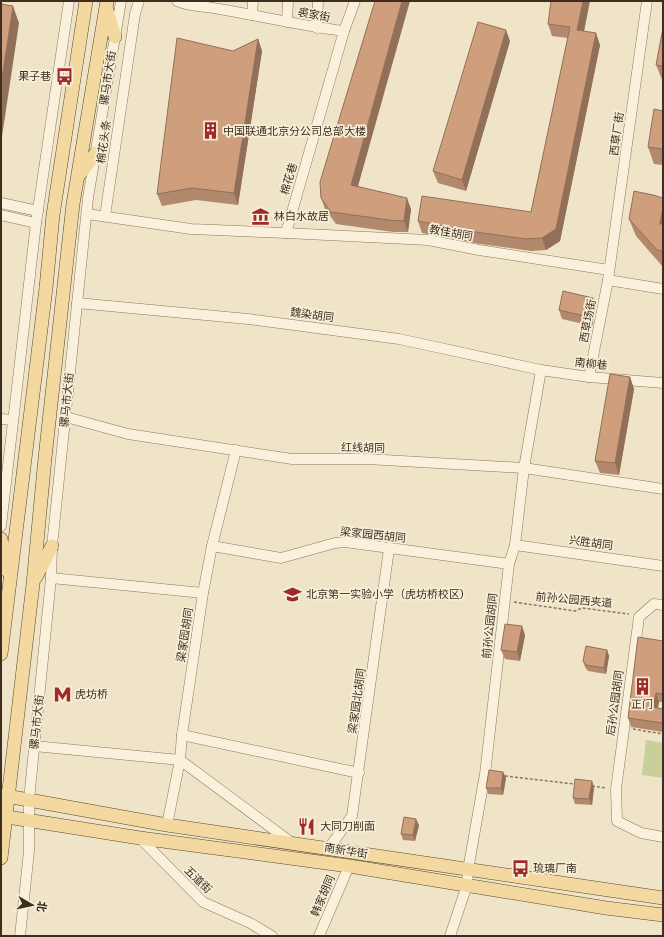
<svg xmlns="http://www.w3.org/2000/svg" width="664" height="937" viewBox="0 0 664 937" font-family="'Roboto Serif','Noto Sans SC',serif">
<rect width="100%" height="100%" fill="#f0e4c8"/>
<path fill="#c9cf9b" d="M 646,740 L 663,743 L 663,778 L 642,775 Z"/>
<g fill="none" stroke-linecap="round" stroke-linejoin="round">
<defs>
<g id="minor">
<path d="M 177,1 C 190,7 205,6 219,9 C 261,16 302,26 344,31"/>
<path d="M 252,15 L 253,1"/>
<path d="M 287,22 L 288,1"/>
<path d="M 317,28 L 318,1"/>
<path d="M 1,203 L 38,211"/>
<path d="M 87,214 L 191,229 L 286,233 L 344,31 L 355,1"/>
<path d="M 1,215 L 36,223"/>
<path d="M 105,216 L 135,14 L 139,1"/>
<path d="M 286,233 L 428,240 L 479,250 L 609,270"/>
<path d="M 608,280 L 663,289"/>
<path d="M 77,303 L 248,319 L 399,339 L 541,370 L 589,377 L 663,383"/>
<path d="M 589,377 L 608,280 L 647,1"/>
<path d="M 66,417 L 128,434 L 292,459 L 367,459 L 524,468 L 663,489"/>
<path d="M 1,419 L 12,420"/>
<path d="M 1,526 L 36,223 L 69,1"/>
<path d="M 515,545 L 663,566"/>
<path d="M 212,546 L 281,558 L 335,543 L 345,542 L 509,564"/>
<path d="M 51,578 L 203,593"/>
<path d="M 663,605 L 654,604 L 639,617 L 616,789 L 617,821 L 641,833 L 663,837"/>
<path d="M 182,735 L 359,773"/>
<path d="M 34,746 L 180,760 L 292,843"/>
<path d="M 167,825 L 180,760 L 182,735 L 203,593 L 212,546 L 236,450"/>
<path d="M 140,838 L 203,902 L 250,923 L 272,936"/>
<path d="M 329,848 L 352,816 L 389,549"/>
<path d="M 20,936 L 29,851 L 29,800 L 51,578 L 52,546 L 88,198 L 121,1"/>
<path d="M 319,936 L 349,866"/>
<path d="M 450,936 L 467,885 L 468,870 L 485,774 L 509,564 L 515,545 L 524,468 L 541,370"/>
</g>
<g id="major">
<path d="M 107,10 L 115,37"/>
<path d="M 79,175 L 96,153"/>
<path d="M 1,539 L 6,570"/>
<path d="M 36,577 L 52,546"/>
<path d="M 1,654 L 46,288 L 53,215 L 86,1"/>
<path d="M 1,795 L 167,825 L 663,898"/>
<path d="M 1,816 L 140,838 L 349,866 L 606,908 L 663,915"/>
<path d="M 1,858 L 33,584 L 45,458 L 73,204 L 107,1"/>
</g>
</defs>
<use href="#minor" stroke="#8d765c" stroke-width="11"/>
<use href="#major" stroke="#5b4430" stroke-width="14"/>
<g stroke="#8d765c" stroke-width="1.5" stroke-dasharray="3 2" stroke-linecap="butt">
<path d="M 514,602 L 575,611 L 582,608 L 629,614"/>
<path d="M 633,729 L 663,734"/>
<path d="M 505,776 L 574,784"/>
<path d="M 592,786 L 606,788"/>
</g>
<use href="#minor" stroke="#faf1dc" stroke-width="10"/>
<use href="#major" stroke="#f3d9a0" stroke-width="13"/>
</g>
<g fill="#b2896c">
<path d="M 551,1 L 584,31 L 600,45 L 560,241 L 546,250 L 531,251 L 480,244 L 422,233 L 418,221 L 531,212 L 568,38 L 552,36 L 548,24 Z"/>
<path d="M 663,28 L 663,82 L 656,65 Z"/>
<path d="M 258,39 L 262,51 L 238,205 L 196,200 L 162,206 L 157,194 L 233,51 Z"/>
<path d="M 510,41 L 466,191 L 438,183 L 433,171 Z"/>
<path d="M 663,111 L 663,165 L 654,164 L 648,147 Z"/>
<path d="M 358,186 L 411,209 L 408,232 L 393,232 L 336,224 L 325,209 L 321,198 Z"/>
<path d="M 663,198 L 663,267 L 636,236 L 629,219 Z"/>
<path d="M 593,298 L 596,307 L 592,326 L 562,319 L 559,310 Z"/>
<path d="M 630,377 L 634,389 L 619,475 L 600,473 L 595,461 Z"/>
<path d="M 525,635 L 520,661 L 505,659 L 501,650 Z"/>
<path d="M 663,641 L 663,702 L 659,702 L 658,708 L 663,709 L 663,732 L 631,727 L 628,718 Z"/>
<path d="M 607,650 L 609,656 L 606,674 L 588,671 L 585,667 L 583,661 Z"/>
<path d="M 503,772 L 506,778 L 503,795 L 488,794 L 486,788 Z"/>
<path d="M 594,787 L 592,805 L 575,804 L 573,798 Z"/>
<path d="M 419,825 L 415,841 L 403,840 L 401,834 Z"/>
</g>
<g fill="#916f58">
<path d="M 402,1 L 410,1 L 355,197 L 351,185 Z"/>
<path d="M 583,1 L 590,1 L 582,42 L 577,30 Z"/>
<path d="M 13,6 L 19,23 L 1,143 L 1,85 Z"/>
<path d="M 506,30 L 510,41 L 466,191 L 462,180 Z"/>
<path d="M 596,33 L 600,45 L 560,241 L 546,250 L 542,238 Z"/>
<path d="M 258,39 L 262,51 L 238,205 L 234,193 Z"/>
<path d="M 407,198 L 411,209 L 408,232 L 404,221 Z"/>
<path d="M 663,207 L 663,232 L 660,224 Z"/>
<path d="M 593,298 L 596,307 L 592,326 L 589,317 Z"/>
<path d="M 630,377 L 634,389 L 619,475 L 615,463 Z"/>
<path d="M 522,626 L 525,635 L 520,661 L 517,652 Z"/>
<path d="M 607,650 L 609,656 L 606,674 L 604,668 Z"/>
<path d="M 656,693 L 659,702 L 656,716 L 653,707 Z"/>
<path d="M 503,772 L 506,778 L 503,795 L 501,788 Z"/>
<path d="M 592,781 L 594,787 L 592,805 L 589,799 Z"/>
<path d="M 416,819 L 419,825 L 415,841 L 413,835 Z"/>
</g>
<g fill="#cf9f7d" stroke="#916f58">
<path d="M 375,1 L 402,1 L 351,185 L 407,198 L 404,221 L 389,220 L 331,212 L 321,198 L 320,182 Z"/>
<path d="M 551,1 L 583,1 L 577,30 L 596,33 L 556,229 L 542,238 L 526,239 L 476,232 L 418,221 L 422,196 L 531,212 L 570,27 L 548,24 Z"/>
<path d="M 1,4 L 13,6 L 1,85 Z"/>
<path d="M 478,22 L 506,30 L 462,180 L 433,171 Z"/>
<path d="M 663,28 L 663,66 L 656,65 Z"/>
<path d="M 177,38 L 233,51 L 258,39 L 234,193 L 192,188 L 157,194 Z"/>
<path d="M 654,109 L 663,111 L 663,149 L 648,147 Z"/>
<path d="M 634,191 L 653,195 L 663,198 L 663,207 L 660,224 L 663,224 L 663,251 L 657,250 L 629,219 Z"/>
<path d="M 563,291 L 593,298 L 589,317 L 559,310 Z"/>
<path d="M 610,374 L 630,377 L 615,463 L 595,461 Z"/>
<path d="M 505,624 L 522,626 L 517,652 L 501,650 Z"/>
<path d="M 638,637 L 663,641 L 663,694 L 656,693 L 653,707 L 663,709 L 663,723 L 628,718 Z"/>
<path d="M 586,646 L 607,650 L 604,668 L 586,665 L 583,661 Z"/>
<path d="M 489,770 L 503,772 L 501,788 L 486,788 Z"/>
<path d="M 575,779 L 592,781 L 589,799 L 573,798 Z"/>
<path d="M 404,817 L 416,819 L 413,835 L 401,834 Z"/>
</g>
<defs>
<symbol id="bus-bare" viewBox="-9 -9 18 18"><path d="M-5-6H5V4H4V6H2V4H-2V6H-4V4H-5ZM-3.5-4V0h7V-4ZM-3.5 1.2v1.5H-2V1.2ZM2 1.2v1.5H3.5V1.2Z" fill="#9e2a2b" stroke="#f7eed8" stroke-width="2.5" paint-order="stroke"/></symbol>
<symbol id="building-bare" viewBox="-9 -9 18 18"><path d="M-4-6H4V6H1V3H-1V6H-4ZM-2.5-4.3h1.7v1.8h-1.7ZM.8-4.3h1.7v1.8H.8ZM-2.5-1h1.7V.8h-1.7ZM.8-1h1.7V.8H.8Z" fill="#9e2a2b" stroke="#f7eed8" stroke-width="2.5" paint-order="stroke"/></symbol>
<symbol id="museum-bare" viewBox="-9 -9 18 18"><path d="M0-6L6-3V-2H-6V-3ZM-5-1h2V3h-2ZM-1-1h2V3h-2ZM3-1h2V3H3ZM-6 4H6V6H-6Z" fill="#9e2a2b" stroke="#f7eed8" stroke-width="2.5" paint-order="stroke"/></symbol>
<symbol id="school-bare" viewBox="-9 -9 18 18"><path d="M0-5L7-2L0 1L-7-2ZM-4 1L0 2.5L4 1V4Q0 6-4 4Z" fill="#9e2a2b" stroke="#f7eed8" stroke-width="2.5" paint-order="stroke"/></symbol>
<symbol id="metro-bare" viewBox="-9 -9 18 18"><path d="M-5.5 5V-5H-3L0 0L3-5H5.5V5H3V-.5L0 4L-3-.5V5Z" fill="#9e2a2b" stroke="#f7eed8" stroke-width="2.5" paint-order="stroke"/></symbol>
<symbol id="restaurant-bare" viewBox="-9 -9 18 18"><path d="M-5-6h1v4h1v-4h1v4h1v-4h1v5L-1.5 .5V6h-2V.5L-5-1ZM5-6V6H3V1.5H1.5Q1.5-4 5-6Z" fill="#9e2a2b" stroke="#f7eed8" stroke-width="2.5" paint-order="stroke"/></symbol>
</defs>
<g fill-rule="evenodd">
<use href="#bus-bare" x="52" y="64" width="25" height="25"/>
<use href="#building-bare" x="198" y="118" width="25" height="25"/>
<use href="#museum-bare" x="248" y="204" width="25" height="25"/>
<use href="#school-bare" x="280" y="582" width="25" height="25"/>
<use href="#building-bare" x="630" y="674" width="25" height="25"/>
<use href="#metro-bare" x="50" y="682" width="25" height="25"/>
<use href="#restaurant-bare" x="294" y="814" width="25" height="25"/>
<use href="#bus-bare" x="508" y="856" width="25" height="25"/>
</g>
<g text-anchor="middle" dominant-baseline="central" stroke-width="3.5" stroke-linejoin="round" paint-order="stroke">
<g font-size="11" fill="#3d2e20" stroke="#f7eed8">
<text transform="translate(314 15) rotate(10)">裘家街</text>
<text transform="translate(108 78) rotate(-81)">骡马市大街</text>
<text transform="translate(617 134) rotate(-82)">西草厂街</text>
<text transform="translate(104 142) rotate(-82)">棉花头条</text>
<text transform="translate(289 179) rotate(-74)">棉花巷</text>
<text transform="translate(451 233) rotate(10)">教佳胡同</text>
<text transform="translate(312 315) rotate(8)">魏染胡同</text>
<text transform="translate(588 321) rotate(-79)">西草场街</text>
<text transform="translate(591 364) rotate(6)">南柳巷</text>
<text transform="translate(67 400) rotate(-84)">骡马市大街</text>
<text transform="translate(363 448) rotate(1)">红线胡同</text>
<text transform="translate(373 535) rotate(6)">梁家园西胡同</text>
<text transform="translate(591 543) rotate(8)">兴胜胡同</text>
<text transform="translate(574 600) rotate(5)">前孙公园西夹道</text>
<text transform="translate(490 626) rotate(-84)">前孙公园胡同</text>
<text transform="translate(185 635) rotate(-81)">梁家园胡同</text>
<text transform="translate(357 701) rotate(-82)">梁家园北胡同</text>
<text transform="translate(615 703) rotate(-82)">后孙公园胡同</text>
<text transform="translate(37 722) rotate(-84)">骡马市大街</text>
<text transform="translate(346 851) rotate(9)">南新华街</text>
<text transform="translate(198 880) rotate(44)">五道街</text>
<text transform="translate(323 896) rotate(-67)">韩家胡同</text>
</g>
<g font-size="11" fill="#3d2e20" stroke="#f7eed8" text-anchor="start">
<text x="51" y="76" text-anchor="end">果子巷</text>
<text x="223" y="131">中国联通北京分公司总部大楼</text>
<text x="274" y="216">林白水故居</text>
<text x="306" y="594">北京第一实验小学（虎坊桥校区)</text>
<text x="75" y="694">虎坊桥</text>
<text x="642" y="704" text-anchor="middle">正门</text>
<text x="320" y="826">大同刀削面</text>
<text x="533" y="868">琉璃厂南</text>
</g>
</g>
<rect width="664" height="937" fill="none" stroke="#3d2e20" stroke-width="4"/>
<g transform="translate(32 905) rotate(99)" stroke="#f7eed8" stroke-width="3" paint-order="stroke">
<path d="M0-3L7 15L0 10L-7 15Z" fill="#3d2e20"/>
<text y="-6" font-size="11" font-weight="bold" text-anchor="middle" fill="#3d2e20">北</text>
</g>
</svg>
